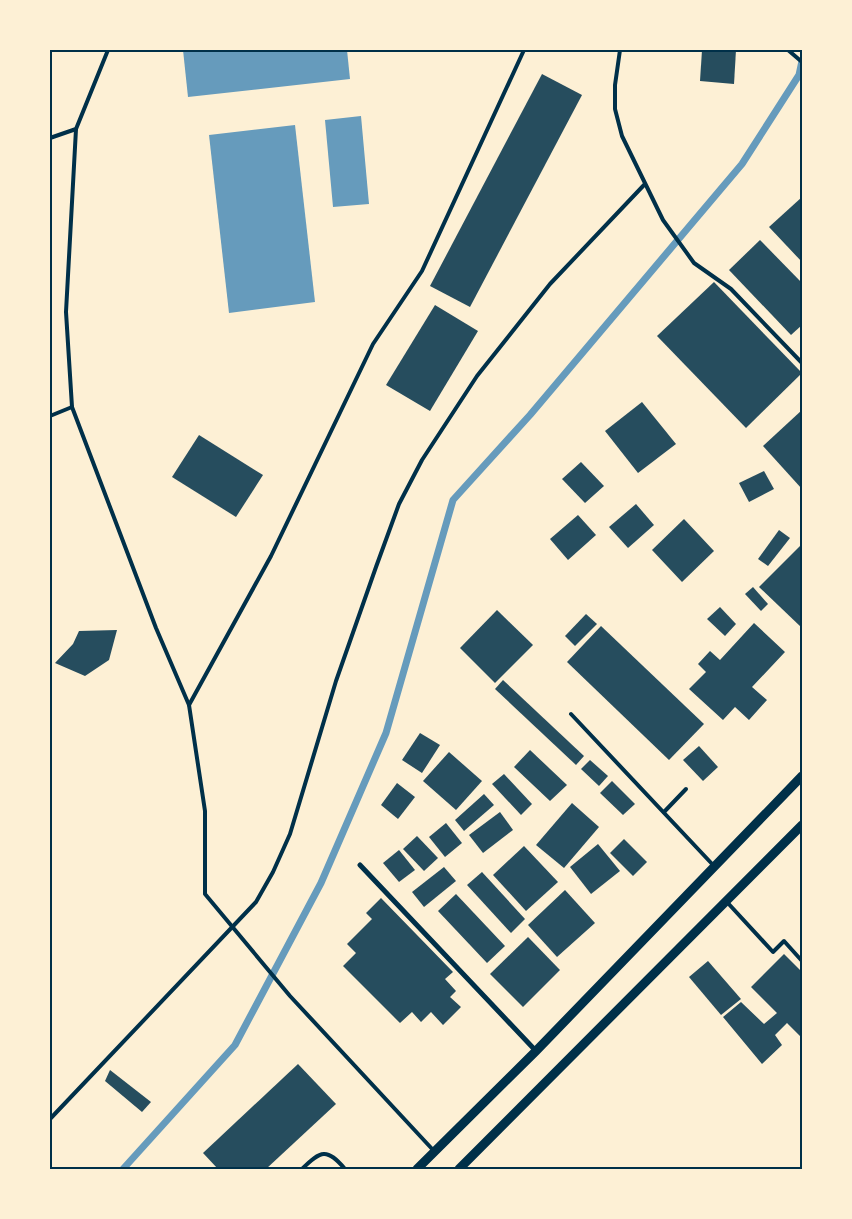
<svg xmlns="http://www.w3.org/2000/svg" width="852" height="1219" viewBox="0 0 852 1219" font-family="Literata,serif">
<rect width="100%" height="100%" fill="#fdf0d5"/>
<g fill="#669bbc">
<path d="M 183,50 L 347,50 L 350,79 L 188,97 Z"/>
<path d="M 361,116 L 369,204 L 333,207 L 325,120 Z"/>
<path d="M 295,125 L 315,302 L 229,313 L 209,135 Z"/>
</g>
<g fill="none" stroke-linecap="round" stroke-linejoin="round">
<path stroke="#669bbc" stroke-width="7" d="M 123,1169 L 235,1045 L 321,883 L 386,733 L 453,500 L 530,415 L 742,164 L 799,75 L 802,61"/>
</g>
<g fill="#264d5e">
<path d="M 702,50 L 736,50 L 734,84 L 700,81 Z"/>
<path d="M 542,74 L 582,95 L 470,307 L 430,286 Z"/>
<path d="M 802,197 L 802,262 L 769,227 Z"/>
<path d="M 760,240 L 802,283 L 802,325 L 791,335 L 729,270 Z"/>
<path d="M 714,282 L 802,373 L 746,428 L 657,336 Z"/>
<path d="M 435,305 L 478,331 L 430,411 L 386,385 Z"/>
<path d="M 642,402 L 676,444 L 638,473 L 605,431 Z"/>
<path d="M 802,410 L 802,489 L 763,446 Z"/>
<path d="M 199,435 L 263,475 L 236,517 L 172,477 Z"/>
<path d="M 581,462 L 604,486 L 585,503 L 562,479 Z"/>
<path d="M 764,471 L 774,489 L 749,502 L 739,483 Z"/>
<path d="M 636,504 L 654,525 L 628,548 L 609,527 Z"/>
<path d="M 578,515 L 596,535 L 568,560 L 550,539 Z"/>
<path d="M 684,519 L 714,551 L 682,582 L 652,550 Z"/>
<path d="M 779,530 L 790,538 L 768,566 L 758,559 Z"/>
<path d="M 802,544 L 802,628 L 759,587 Z"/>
<path d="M 753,587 L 768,604 L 761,611 L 745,594 Z"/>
<path d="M 720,607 L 736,624 L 725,636 L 707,619 Z"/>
<path d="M 497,610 L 533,645 L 495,683 L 460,648 Z"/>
<path d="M 586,614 L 597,624 L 575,646 L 565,636 Z"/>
<path d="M 754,623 L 785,652 L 752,687 L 767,700 L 749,720 L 735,707 L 723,720 L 689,689 L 706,672 L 698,664 L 710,651 L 720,660 Z"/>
<path d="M 601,626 L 704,724 L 669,760 L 567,662 Z"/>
<path d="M 117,630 L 109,660 L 85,676 L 55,663 L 73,644 L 79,631 Z"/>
<path d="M 503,680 L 584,756 L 576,765 L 495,689 Z"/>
<path d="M 420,733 L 440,745 L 422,773 L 402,760 Z"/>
<path d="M 699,746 L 718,767 L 703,781 L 683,760 Z"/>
<path d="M 530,750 L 567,785 L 550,801 L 514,767 Z"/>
<path d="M 449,752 L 482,781 L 456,810 L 423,781 Z"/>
<path d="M 590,760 L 608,776 L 599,786 L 581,769 Z"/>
<path d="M 504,774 L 532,804 L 521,815 L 492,784 Z"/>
<path d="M 612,781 L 635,804 L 623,815 L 600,793 Z"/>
<path d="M 397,783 L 415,797 L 398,819 L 381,805 Z"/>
<path d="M 484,794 L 494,805 L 464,831 L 455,820 Z"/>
<path d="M 572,803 L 599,827 L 564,868 L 536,845 Z"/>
<path d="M 500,812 L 513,830 L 483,853 L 469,835 Z"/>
<path d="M 446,823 L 462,843 L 445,857 L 429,837 Z"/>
<path d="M 417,836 L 438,858 L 424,871 L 403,849 Z"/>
<path d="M 624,839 L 647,862 L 633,876 L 610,853 Z"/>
<path d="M 598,844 L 620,871 L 591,894 L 570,867 Z"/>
<path d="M 524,846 L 558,882 L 526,911 L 493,875 Z"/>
<path d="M 399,850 L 415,870 L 399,882 L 383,863 Z"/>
<path d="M 444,867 L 456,881 L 424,907 L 412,892 Z"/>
<path d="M 482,872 L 525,919 L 511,933 L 467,885 Z"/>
<path d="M 565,890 L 595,923 L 557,957 L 528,925 Z"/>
<path d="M 456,894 L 505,946 L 487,963 L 438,911 Z"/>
<path d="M 381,898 L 453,972 L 445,979 L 456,991 L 450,997 L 461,1007 L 443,1025 L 431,1012 L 421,1022 L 412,1012 L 400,1023 L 343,966 L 356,953 L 347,944 L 372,919 L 366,913 Z"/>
<path d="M 528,937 L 560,970 L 523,1007 L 490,974 Z"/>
<path d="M 784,954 L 802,972 L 802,1038 L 787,1023 L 775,1035 L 782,1045 L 762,1064 L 723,1017 L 741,1002 L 764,1024 L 777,1013 L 751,987 Z"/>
<path d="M 708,961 L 741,999 L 721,1015 L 689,977 Z"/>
<path d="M 298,1064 L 336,1104 L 266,1169 L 218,1169 L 203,1153 Z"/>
<path d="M 110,1070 L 151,1102 L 142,1112 L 105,1081 Z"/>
</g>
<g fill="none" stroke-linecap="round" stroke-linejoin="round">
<g stroke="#003049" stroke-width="4">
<path d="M 620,50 L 615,85 L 615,109 L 622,136 L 663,220 L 694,263 L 731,289 L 802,363"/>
<path d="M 788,50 L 802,62"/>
<path d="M 76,129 L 66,312 L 72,407 L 156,628 L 189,705 L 205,811 L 205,894 L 290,996 L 434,1151"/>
<path d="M 50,138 L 76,129 L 108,50"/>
<path d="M 50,416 L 72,407"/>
<path d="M 189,705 L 271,556 L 373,344 L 422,271 L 524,50"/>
<path d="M 571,714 L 714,866"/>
<path d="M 664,812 L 686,789"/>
<path d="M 726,901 L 773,952 L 784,941 L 802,961"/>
<path d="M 50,1119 L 256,902 L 273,872 L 290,834 L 336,681 L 376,567 L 399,504 L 422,460 L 477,376 L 550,284 L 644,185"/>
<path d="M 302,1169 C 321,1150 327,1148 345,1169"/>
</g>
<path stroke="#003049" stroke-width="5" d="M 360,865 L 536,1051"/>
<g stroke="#003049" stroke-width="9">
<path d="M 417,1169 L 536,1051 L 802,776"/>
<path d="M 459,1169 L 802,825"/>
</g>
</g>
<rect width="852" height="1219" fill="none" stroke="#fdf0d5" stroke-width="102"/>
<rect x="51" y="51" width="750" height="1117" fill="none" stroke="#003049" stroke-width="2"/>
</svg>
